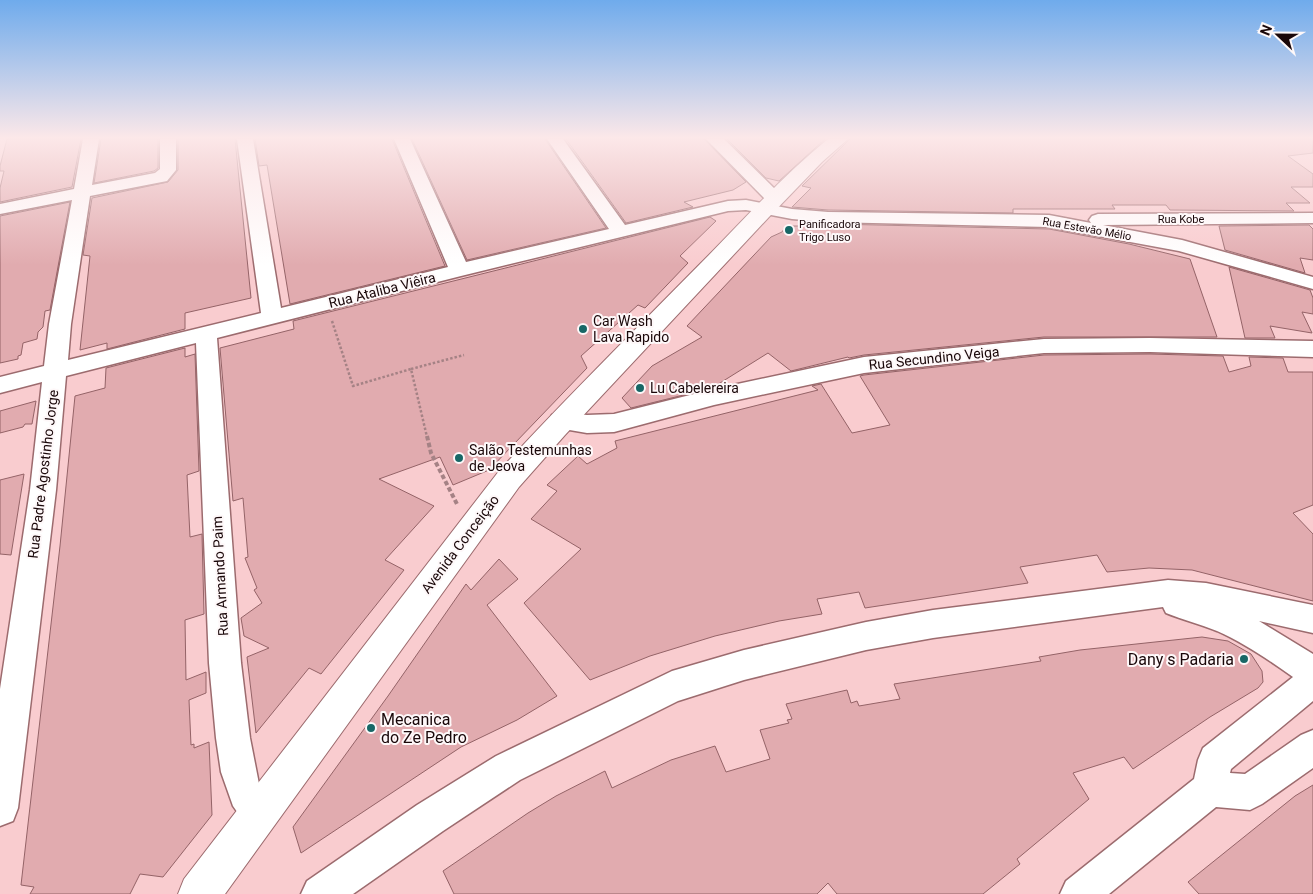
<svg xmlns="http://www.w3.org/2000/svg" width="1313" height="894" viewBox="0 0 1313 894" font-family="Roboto,sans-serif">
<rect width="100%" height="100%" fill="#f9cccf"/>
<g fill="#e1abaf" stroke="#946367">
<path d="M 7,139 L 81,139 L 72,187 L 0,202 L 0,188 L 4,171 L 0,171 L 0,166 Z"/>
<path d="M 101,139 L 158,139 L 158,168 L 154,171 L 94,183 Z"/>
<path d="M 178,139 L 235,139 L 251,298 L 185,313 L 185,329 L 107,349 L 107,343 L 80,350 L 90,256 L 83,255 L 92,198 L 168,182 L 178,170 Z"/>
<path d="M 255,139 L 392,139 L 445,266 L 290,304 L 267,165 L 259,166 Z"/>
<path d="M 412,139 L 545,139 L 606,228 L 467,260 Z"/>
<path d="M 566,139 L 704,139 L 746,182 L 733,190 L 684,202 L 693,207 L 626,223 Z"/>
<path d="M 727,139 L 825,139 L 779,181 L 766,178 Z"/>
<path d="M 850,139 L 1313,139 L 1313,153 L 1288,156 L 1313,174 L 1313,187 L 1291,187 L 1310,203 L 1286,203 L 1294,211 L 1170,210 L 1166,205 L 1112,205 L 1115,209 L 1013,209 L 1013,213 L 828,210 L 792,207 L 811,188 L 802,186 Z"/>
<path d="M 70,202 L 50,310 L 45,311 L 43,327 L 38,332 L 37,339 L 23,343 L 21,355 L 18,356 L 18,359 L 0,363 L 0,216 Z"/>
<path d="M 710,217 L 716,221 L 680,256 L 688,263 L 645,308 L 638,305 L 581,356 L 587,368 L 489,470 L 453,485 L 440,457 L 379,479 L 434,506 L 385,560 L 404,570 L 321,674 L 309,668 L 256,733 L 247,657 L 269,648 L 244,636 L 241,618 L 262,603 L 254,590 L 257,588 L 245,558 L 248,557 L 243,498 L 233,501 L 220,348 L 294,329 L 293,321 Z"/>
<path d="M 834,224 L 1049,229 L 1129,244 L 1190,259 L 1217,337 L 1044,337 L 864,355 L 849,358 L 848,357 L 791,371 L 768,353 L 712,388 L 631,408 L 622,398 L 652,366 L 702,337 L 687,326 L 771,237 L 782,232 L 786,226 L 837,226 Z"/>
<path d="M 1309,225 L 1313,229 L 1313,260 L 1300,258 L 1305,273 L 1225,250 L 1219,226 Z"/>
<path d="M 1229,267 L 1310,290 L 1313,298 L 1313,314 L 1302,312 L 1312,333 L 1270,326 L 1275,338 L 1245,338 Z"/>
<path d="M 185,348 L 185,357 L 195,354 L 199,471 L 187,475 L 190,537 L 202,534 L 204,614 L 185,620 L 186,680 L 206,672 L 206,693 L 189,700 L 191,745 L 194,744 L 194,748 L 209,742 L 212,815 L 163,877 L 140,874 L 130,894 L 30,894 L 34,887 L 21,885 L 60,546 L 75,396 L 105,388 L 106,368 Z"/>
<path d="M 1150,354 L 1223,356 L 1229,372 L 1251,366 L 1249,357 L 1283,358 L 1288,372 L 1313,372 L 1313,505 L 1293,513 L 1313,534 L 1313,601 L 1192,570 L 1149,568 L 1107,572 L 1097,555 L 1020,567 L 1028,583 L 865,608 L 859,592 L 817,599 L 822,614 L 779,621 L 715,636 L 650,656 L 590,680 L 524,603 L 581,549 L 531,519 L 557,491 L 547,485 L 578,456 L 587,464 L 617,448 L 615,441 L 818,390 L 812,386 L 821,384 L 852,433 L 890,425 L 860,376 L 864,375 L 1044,355 Z"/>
<path d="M 36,401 L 32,424 L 25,424 L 23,427 L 0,433 L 0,411 Z"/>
<path d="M 24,474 L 11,555 L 0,554 L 0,480 Z"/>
<path d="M 499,559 L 518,579 L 487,605 L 557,696 L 517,720 L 461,747 L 301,853 L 293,827 L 388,696 L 466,584 L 471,590 Z"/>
<path d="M 1202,637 L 1228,641 L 1251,654 L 1262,671 L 1263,682 L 1258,688 L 1210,717 L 1133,769 L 1124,757 L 1073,773 L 1089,799 L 1017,859 L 1020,864 L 983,894 L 837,894 L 828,883 L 817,894 L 454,894 L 443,871 L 528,813 L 556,796 L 605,771 L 612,788 L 671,760 L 715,746 L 726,772 L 770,759 L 760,730 L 789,723 L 787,720 L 792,719 L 786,704 L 847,690 L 851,703 L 857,701 L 859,706 L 900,699 L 894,684 L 1041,661 L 1039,657 L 1080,650 Z"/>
<path d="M 1313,785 L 1313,894 L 1199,894 L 1188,882 L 1295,796 Z"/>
</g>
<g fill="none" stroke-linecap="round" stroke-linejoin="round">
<defs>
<g id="minor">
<path d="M 83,139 L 99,139 L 92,185 L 155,173 L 160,169 L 160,139 L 176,139 L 176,170 L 167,181 L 90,196 L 71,324 L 68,360 L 261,313 L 237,139 L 253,139 L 281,308 L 448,267 L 394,139 L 410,139 L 466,262 L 609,229 L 547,139 L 563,139 L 625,225 L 728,201 L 746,200 L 792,209 L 828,212 L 1049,215 L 1091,223 L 1089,220 L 1092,216 L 1098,214 L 1313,213 L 1313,223 L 1103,225 L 1182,240 L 1313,277 L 1313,289 L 1179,251 L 1049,227 L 828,222 L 792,219 L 746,210 L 728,211 L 461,276 L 217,338 L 241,663 L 250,738 L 259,784 L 273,800 L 278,813 L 273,826 L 260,831 L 247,826 L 233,806 L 221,772 L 216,738 L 209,663 L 196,343 L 66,376 L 56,490 L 18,808 L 13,821 L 0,826 L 0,689 L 30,490 L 42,382 L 0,393 L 0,377 L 44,366 L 49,324 L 72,200 L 0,214 L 0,204 L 74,189 Z"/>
<path d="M 706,139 L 724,139 L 781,195 L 784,199 L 781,203 L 775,204 L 769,203 Z"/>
<path d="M 1150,338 L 1313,341 L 1313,357 L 1150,352 L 1044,353 L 864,373 L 714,405 L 614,432 L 587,433 L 552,427 L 549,421 L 552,415 L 561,412 L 587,415 L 614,414 L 714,389 L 864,357 L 1044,339 Z"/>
<path d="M 1168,580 L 1206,583 L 1313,605 L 1313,633 L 1259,621 L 1313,654 L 1313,701 L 1231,769 L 1230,773 L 1245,774 L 1301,735 L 1313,730 L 1313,768 L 1262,804 L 1250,810 L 1216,807 L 1109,894 L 1060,894 L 1066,881 L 1194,779 L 1198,760 L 1203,748 L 1293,677 C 1269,660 1244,643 1217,631 C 1200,624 1183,620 1166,613 L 1163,607 L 933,638 L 866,650 L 744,680 L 678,701 L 520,780 L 443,831 L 353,894 L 301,894 L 307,881 L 417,805 L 496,756 L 672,671 L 744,650 L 866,622 L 933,610 Z"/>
</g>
<path id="major" d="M 828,139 L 848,139 L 822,162 L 769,217 L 565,435 L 519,487 L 225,894 L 178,894 L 184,879 L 499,471 C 564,400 633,332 700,264 C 742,222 782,176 828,139 Z"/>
</defs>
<use href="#minor" stroke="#9c6b6e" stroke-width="3"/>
<use href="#major" stroke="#9c6b6e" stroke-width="2"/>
<g stroke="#a58285" stroke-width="2.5" stroke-dasharray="2.5 2" stroke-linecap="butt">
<path d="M 332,321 L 353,386 L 411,369 L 427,437"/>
<path d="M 411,369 L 464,355"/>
</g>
<path stroke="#a58285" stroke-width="4" stroke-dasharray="4.5 2.5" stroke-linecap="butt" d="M 427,436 L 431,453 L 458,506"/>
<use href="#minor" fill="#fff" fill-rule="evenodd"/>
<use href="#major" fill="#fff" fill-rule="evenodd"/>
</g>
<linearGradient id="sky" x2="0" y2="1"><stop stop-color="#6fabec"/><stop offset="0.52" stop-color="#fce8e9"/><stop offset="1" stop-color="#fce8e9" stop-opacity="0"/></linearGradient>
<rect width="1313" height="265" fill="url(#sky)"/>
<g fill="#186766" stroke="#fef8f9" stroke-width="2">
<circle cx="789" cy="230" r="5"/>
<circle cx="583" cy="329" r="5"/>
<circle cx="640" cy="388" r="5"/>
<circle cx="459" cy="458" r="5"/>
<circle cx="1244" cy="659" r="5"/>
<circle cx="371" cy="728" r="5"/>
</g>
<g text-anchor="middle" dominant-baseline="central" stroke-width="4" stroke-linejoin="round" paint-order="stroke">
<g font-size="11" fill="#190709" stroke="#fef8f9">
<text x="1181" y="219">Rua Kobe</text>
<text transform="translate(1087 229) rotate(10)">Rua Estevão Mélio</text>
</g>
<g font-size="11" fill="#190709" stroke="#fef8f9" text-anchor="start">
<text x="799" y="224">Panificadora<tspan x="799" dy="13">Trigo Luso</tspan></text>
</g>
<g font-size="14" fill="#190709" stroke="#fef8f9">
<text transform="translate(382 290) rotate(-14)">Rua Ataliba Viêira</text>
<text transform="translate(934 358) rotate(-6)">Rua Secundino Veiga</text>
<text transform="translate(43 474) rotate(-83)">Rua Padre Agostinho Jorge</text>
<text transform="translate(460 544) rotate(-53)">Avenida Conceição</text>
<text transform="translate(220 576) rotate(-93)">Rua Armando Paim</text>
</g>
<g font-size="14" fill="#190709" stroke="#fef8f9" text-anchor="start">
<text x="593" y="321">Car Wash<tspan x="593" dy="16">Lava Rapido</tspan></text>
<text x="650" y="388">Lu Cabelereira</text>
<text x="469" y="450">Salão Testemunhas<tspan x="469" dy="16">de Jeova</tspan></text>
</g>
<g font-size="16" fill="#190709" stroke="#fef8f9" text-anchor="end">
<text x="1234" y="659">Dany s Padaria</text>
<text x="381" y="719" text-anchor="start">Mecanica<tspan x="381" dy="18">do Ze Pedro</tspan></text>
</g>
</g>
<g transform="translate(1278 35) rotate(292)" stroke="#fef8f9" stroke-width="4" paint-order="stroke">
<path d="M0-4L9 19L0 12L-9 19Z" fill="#190709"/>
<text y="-8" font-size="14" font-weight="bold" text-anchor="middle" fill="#190709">N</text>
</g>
</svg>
